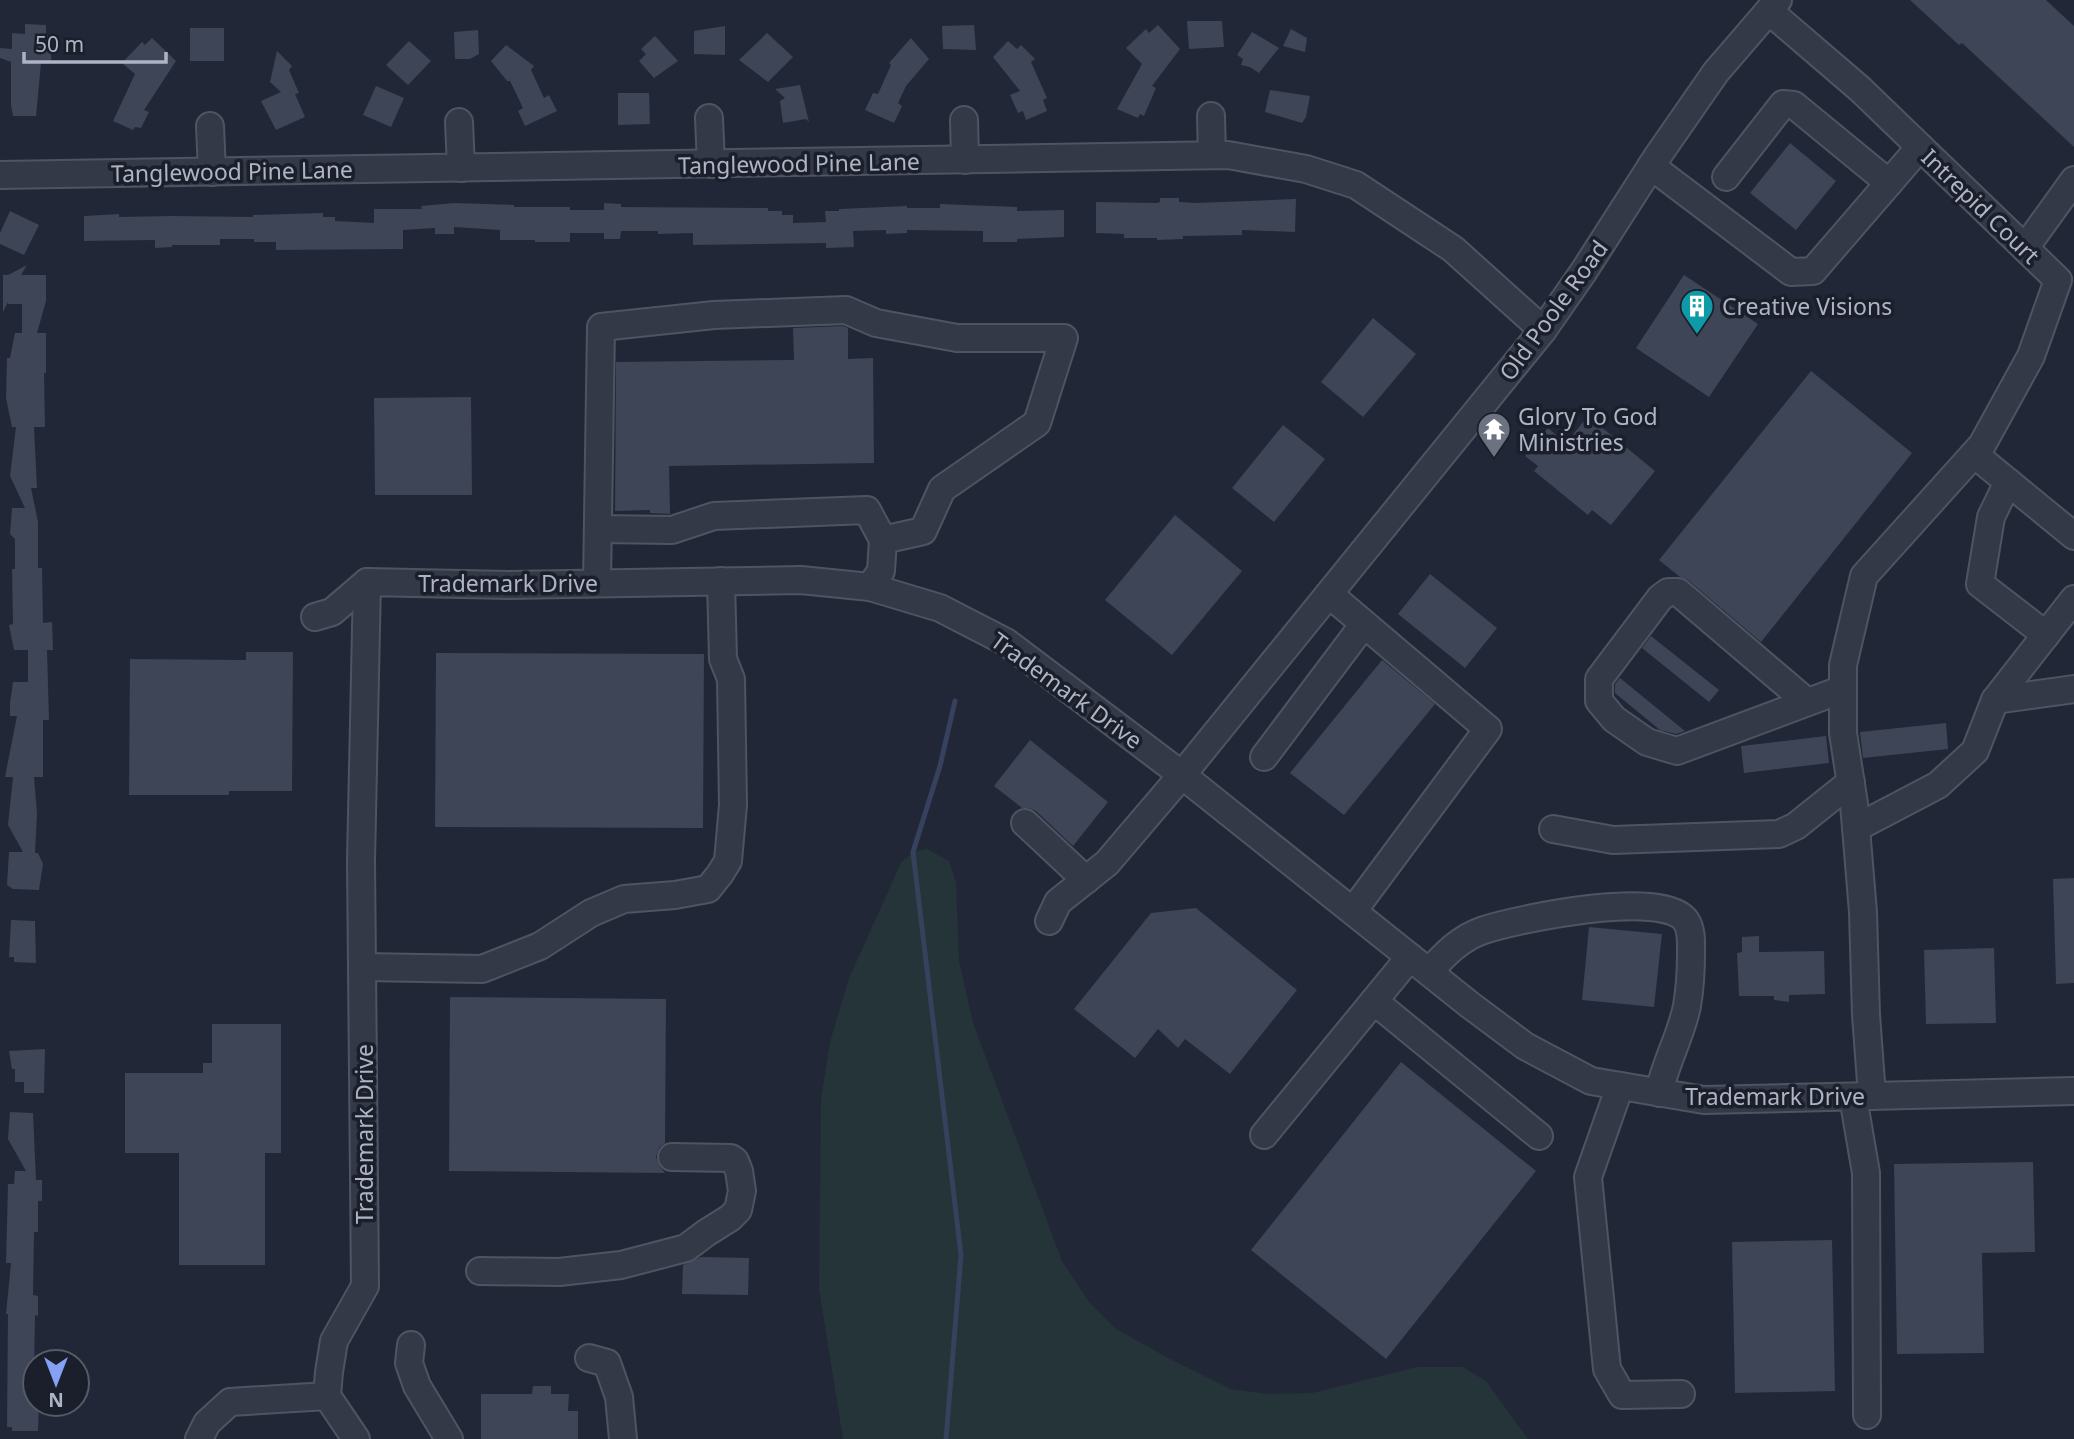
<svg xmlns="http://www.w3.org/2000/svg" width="2074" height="1439" viewBox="0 0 2074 1439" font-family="'Noto Sans',sans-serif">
<rect width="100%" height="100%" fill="#212736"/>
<path fill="#243438" d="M 927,849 L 949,861 L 956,882 L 959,961 L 973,1023 L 1062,1261 L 1089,1302 L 1116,1329 L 1168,1358 L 1231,1389 L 1267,1394 L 1312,1393 L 1417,1367 L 1463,1367 L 1486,1381 L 1528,1439 L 843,1439 L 819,1289 L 821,1099 L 830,1042 L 849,978 L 901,863 L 913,852 Z"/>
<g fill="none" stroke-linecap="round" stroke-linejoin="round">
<path stroke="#35415d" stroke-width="5" d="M 946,1439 L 961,1255 L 913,852 L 940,766 L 955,701"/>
</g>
<g fill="#3d4556">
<path d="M 1910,0 L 2046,0 L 2074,26 L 2074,147 L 1962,43 L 1959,45 Z"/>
<path d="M 1187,21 L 1222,21 L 1224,47 L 1189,49 Z"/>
<path d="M 25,24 L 46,25 L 46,35 L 52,35 L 51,63 L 41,63 L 36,116 L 13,116 L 11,105 L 11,62 L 0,58 L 0,48 L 12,49 L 12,33 L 25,34 Z"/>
<path d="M 974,25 L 976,50 L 943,49 L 942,26 Z"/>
<path d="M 1158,25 L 1180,49 L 1152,86 L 1156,88 L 1144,116 L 1140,114 L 1138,118 L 1117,109 L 1142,64 L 1126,48 L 1146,29 L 1149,33 Z"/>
<path d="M 725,26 L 725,55 L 694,54 L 694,31 Z"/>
<rect x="190" y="28" width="34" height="33"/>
<path d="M 1291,29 L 1307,38 L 1305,52 L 1283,46 Z"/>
<path d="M 478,30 L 479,54 L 470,59 L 455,59 L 454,32 Z"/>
<path d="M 1252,32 L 1279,48 L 1259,73 L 1250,67 L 1241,65 L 1243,59 L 1237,55 Z"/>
<path d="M 767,33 L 793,57 L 768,82 L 739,60 Z"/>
<path d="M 655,36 L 678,61 L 654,78 L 639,61 L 646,54 L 641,49 Z"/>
<path d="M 152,38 L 176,61 L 144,110 L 149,112 L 141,128 L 135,127 L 133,130 L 113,121 L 135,74 L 122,63 L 142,42 L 145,45 Z"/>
<path d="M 911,38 L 929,59 L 906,86 L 898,103 L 902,106 L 894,123 L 865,110 L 873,93 L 878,94 L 891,65 L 889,63 Z"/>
<path d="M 409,41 L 431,61 L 408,85 L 386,65 Z"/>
<path d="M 1008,41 L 1017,49 L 1021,45 L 1035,59 L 1031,62 L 1047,98 L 1043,100 L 1047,111 L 1026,120 L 1023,111 L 1018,113 L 1010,95 L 1020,91 L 993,57 Z"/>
<path d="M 506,45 L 534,66 L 531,70 L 544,98 L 549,95 L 557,111 L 525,126 L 518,111 L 523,108 L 510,81 L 507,81 L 491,61 Z"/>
<path d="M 277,51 L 292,66 L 289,70 L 299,93 L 295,94 L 305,117 L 276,130 L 261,101 L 281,92 L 270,82 Z"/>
<path d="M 800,85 L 809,122 L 806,119 L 783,123 L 780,101 L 785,98 L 775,89 Z"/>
<path d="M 376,86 L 404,98 L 391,127 L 363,115 Z"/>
<path d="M 1270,90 L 1310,96 L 1306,117 L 1302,123 L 1265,112 Z"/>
<path d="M 618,93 L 649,93 L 650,124 L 618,125 Z"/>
<path d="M 1790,143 L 1836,181 L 1796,230 L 1750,193 Z"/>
<path d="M 1160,198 L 1179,198 L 1179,202 L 1196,203 L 1296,199 L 1295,232 L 1242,230 L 1242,235 L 1183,236 L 1183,239 L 1157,240 L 1157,238 L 1124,238 L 1124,234 L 1096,233 L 1096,202 L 1157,203 L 1160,202 Z"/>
<path d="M 454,203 L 514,205 L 514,207 L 570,207 L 570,210 L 604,210 L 604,203 L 621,204 L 621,207 L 768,208 L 768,211 L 782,211 L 782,215 L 793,215 L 793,223 L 826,222 L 825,211 L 839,211 L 839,209 L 907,206 L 907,208 L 940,208 L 940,204 L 1017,207 L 1017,211 L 1064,210 L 1064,237 L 1017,239 L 1017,242 L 983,242 L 983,231 L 907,230 L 907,233 L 886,234 L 886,230 L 853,231 L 854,247 L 826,248 L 826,243 L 693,245 L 693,233 L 658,234 L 658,231 L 621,231 L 620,239 L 604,239 L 604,233 L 570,233 L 570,242 L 535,242 L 535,240 L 500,240 L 500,230 L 454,227 L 454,234 L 435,234 L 435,228 L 403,230 L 403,249 L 276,250 L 276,242 L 254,242 L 254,239 L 220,239 L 220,245 L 172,245 L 172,247 L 155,248 L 155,240 L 84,241 L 84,216 L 119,214 L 119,217 L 172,216 L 253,217 L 253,215 L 323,213 L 323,217 L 335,217 L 335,221 L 374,223 L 374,209 L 422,209 L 421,206 Z"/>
<path d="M 10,211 L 39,225 L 24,255 L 0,244 L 0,233 Z"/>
<path d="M 27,265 L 21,275 L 46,275 L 46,301 L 37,333 L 46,333 L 46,373 L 44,373 L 45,427 L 34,427 L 37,488 L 31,488 L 38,522 L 38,568 L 42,568 L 43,623 L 52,622 L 53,650 L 47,650 L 49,720 L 43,720 L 43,777 L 34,777 L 37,813 L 35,853 L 38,853 L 43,864 L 39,890 L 13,889 L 7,885 L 9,852 L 23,852 L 8,825 L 13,777 L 5,777 L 17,716 L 10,716 L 10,703 L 13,682 L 28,682 L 28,650 L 14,650 L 9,625 L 13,624 L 12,569 L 15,569 L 15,539 L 10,534 L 12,508 L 25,508 L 10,476 L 16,427 L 12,427 L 6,398 L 7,358 L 10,358 L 15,333 L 22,333 L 22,304 L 8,304 L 8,302 L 3,312 L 3,275 L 8,275 Z"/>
<path d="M 1684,275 L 1758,324 L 1709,397 L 1636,348 Z"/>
<path d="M 1373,318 L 1416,354 L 1363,417 L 1321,382 Z"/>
<path d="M 843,326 L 848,328 L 848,359 L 873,358 L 874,463 L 669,466 L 670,514 L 650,513 L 650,510 L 615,511 L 616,362 L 794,360 L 793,328 Z"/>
<path d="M 1811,371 L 1912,453 L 1761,642 L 1688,580 L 1680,577 L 1659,560 Z"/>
<path d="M 471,397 L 472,495 L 375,495 L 374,398 Z"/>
<path d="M 1588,416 L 1655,471 L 1611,525 L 1592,510 L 1588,515 L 1534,471 L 1538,466 L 1525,456 L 1548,428 L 1566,443 Z"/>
<path d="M 1283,425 L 1325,459 L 1274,522 L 1232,488 Z"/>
<path d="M 1175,515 L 1242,571 L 1172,655 L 1105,600 Z"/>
<path d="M 1430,574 L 1497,628 L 1465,668 L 1398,614 Z"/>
<path d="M 1651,636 L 1719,690 L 1709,702 L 1642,648 Z"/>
<path d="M 246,652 L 293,652 L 292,791 L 229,791 L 229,795 L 129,795 L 130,659 L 246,660 Z"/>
<path d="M 436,653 L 704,654 L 703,828 L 435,827 Z"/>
<path d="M 1382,660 L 1435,704 L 1344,815 L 1290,773 Z"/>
<path d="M 1620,678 L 1685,731 L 1676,734 L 1660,730 L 1615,693 L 1615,684 Z"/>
<path d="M 1946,723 L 1948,749 L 1863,758 L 1860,732 Z"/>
<path d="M 1826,736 L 1829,763 L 1744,773 L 1741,746 Z"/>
<path d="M 1030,740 L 1108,802 L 1073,846 L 1036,811 L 1029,808 L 1022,808 L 994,786 Z"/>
<path d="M 2074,878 L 2074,983 L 2056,984 L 2053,879 Z"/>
<path d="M 1196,908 L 1297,990 L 1230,1074 L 1185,1039 L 1178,1048 L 1158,1029 L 1135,1058 L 1074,1009 L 1151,913 Z"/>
<path d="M 11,920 L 35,921 L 36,963 L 14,962 L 14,957 L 9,957 Z"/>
<path d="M 1589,927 L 1662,934 L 1654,1007 L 1582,1000 Z"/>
<path d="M 1759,936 L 1759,952 L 1824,951 L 1825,994 L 1789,995 L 1789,1002 L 1774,1000 L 1774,996 L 1739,996 L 1737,953 L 1742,952 L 1742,937 Z"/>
<path d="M 1994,948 L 1996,1023 L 1926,1024 L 1924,950 Z"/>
<path d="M 450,997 L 666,999 L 665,1143 L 659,1148 L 656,1157 L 659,1165 L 665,1173 L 449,1171 Z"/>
<path d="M 212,1024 L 281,1024 L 281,1153 L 265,1153 L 265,1265 L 179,1265 L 179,1153 L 125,1153 L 125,1073 L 203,1073 L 203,1063 L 212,1063 Z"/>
<path d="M 45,1049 L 44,1093 L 24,1093 L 24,1082 L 15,1082 L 15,1069 L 12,1069 L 9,1051 Z"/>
<path d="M 1401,1062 L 1536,1171 L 1386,1359 L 1251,1250 Z"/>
<path d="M 10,1112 L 33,1113 L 36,1180 L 42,1180 L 42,1201 L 38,1201 L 38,1232 L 34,1232 L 33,1295 L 38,1296 L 38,1316 L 35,1315 L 34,1374 L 35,1404 L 39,1404 L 38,1431 L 12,1431 L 12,1427 L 7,1427 L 8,1314 L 6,1314 L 11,1263 L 6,1263 L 8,1184 L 14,1184 L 15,1171 L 26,1171 L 8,1139 Z"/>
<path d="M 2033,1162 L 2035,1252 L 1982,1253 L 1984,1353 L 1897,1354 L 1894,1164 Z"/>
<path d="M 1832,1240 L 1835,1391 L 1735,1393 L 1732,1242 Z"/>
<path d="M 701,1257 L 749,1258 L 748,1295 L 682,1294 L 683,1265 Z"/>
<path d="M 533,1386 L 551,1386 L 551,1394 L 569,1394 L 568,1411 L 578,1411 L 578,1439 L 481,1439 L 481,1394 L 532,1394 Z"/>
</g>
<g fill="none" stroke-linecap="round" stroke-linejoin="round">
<defs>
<g id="minor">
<path d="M 1769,11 L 1860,89 L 2058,280 L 2031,356 L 1982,445 L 1864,576 L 1843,665 L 1843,733 L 1854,804 L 1863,912 L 1866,1015 L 1872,1096"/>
<path d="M 1211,116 L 1212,155"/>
<path d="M 709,118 L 711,164"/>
<path d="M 964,120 L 965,160"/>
<path d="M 459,122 L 461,168"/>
<path d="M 210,126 L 212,172"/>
<path d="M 1651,166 L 1791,272 L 1813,271 L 1920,147"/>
<path d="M 0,175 L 1228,155 L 1306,169 L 1356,185 L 1453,249 L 1543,330"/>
<path d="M 1726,177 L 1783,104 L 1794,105 L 1889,183"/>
<path d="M 2025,248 L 2074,180"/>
<path d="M 1974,454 L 2074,536"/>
<path d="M 2008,482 L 1991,517 L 1980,584 L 2046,635"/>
<path d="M 599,529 L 672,530 L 714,516 L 867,510 L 883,540"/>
<path d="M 597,583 L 601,327 L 714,315 L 846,310 L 876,323 L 957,338 L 1064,338 L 1037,423 L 942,489 L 923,531 L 883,540 L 881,571 L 870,587"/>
<path d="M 1329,594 L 1488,729 L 1353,911"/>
<path d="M 315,617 L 332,612 L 367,582"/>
<path d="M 1995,700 L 2074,689"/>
<path d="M 1807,702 L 1678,592 L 1668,592 L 1660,598 L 1599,679 L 1599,701 L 1614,719 L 1647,742 L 1677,751 L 1843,689"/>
<path d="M 1264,757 L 1364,624"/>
<path d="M 1025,823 L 1086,880"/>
<path d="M 1856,828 L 1938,785 L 1975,751 L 1995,700 L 2074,599"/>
<path d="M 1553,829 L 1613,840 L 1779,834 L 1796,826 L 1851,782"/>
<path d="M 1049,921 L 1058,902 L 1107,863 L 1182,775 L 1543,330 L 1584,271 L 1657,157 L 1716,72 L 1778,0"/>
<path d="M 362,967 L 482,969 L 540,946 L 591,913 L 624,899 L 675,895 L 708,889 L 720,874 L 728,861 L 733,805 L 731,679 L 723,659 L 721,581"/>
<path d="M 1429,972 C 1445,954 1460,938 1484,930 C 1518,919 1664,888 1686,921 C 1692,930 1691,943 1691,953 C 1691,971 1690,988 1687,1006 C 1681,1036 1665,1063 1659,1093"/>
<path d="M 1374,1001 L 1539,1136"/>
<path d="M 1620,1086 L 1588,1177 L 1607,1369 L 1622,1395 L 1681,1394"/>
<path d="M 1853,1097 L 1866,1173 L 1867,1415"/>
<path d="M 1264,1135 L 1410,957"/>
<path d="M 480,1271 L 559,1272 L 621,1265 L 686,1248 L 706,1233 L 730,1218 L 738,1210 L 742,1191 L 739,1171 L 735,1161 L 731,1158 L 672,1157"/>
<path d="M 411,1345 L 409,1363 L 417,1386 L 449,1439"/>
<path d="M 589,1358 L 607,1363 L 619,1397 L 623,1439"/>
<path d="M 199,1439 L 207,1423 L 230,1402 L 327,1396"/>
<path d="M 356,1439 L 327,1396 L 329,1372 L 334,1341 L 365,1286 L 361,861 L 367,582 L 509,585 L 801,580 L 870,587 L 940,608 L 1006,642 L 1182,775 L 1470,1005 L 1525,1046 L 1591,1081 L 1704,1100 L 2074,1091"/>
</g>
</defs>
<use href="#minor" stroke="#4f5461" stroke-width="30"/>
<use href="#minor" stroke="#343947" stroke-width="26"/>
</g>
<defs>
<symbol id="building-pin" viewBox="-11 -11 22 30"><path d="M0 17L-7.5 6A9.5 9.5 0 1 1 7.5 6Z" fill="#0f9aa8" stroke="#1a1f2b"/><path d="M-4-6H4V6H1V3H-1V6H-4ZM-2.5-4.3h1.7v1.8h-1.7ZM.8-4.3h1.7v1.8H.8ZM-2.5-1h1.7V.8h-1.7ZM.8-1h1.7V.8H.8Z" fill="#fff"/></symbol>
<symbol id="temple-pin" viewBox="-11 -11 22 30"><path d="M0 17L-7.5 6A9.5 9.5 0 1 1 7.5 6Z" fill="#6b7280" stroke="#1a1f2b"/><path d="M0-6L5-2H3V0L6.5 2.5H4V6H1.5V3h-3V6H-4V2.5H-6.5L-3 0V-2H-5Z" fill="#fff"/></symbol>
</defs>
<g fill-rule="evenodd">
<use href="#building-pin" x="1678" y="287" width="38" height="52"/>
<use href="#temple-pin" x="1475" y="410" width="38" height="52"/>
</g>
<g text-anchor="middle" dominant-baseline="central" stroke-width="7" stroke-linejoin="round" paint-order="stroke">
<g font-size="23" fill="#aeb4c3" stroke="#1a1f2b">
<text transform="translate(799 163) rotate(-1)">Tanglewood Pine Lane</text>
<text transform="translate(232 171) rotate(-1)">Tanglewood Pine Lane</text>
<text transform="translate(1981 206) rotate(44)">Intrepid Court</text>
<text transform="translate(1553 310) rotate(-54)">Old Poole Road</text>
<text x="508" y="583">Trademark Drive</text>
<text transform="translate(1067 690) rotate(36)">Trademark Drive</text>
<text x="1775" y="1096">Trademark Drive</text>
<text transform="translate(364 1134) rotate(-90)">Trademark Drive</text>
</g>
<g font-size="23" fill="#aeb4c3" stroke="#1a1f2b" text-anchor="start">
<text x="1722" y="306">Creative Visions</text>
<text x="1518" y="416">Glory To God<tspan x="1518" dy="26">Ministries</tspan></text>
</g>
</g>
<g transform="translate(56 1383) rotate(180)"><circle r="33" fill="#1a1f2b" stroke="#555b68" stroke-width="2"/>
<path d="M0-5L12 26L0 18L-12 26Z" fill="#84a1f3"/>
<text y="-10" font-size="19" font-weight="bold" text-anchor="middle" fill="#aeb4c3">N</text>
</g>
<path d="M24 52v10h142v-10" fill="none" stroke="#aeb4c3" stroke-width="3.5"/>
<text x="35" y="52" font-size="21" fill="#aeb4c3" stroke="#1a1f2b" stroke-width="5" paint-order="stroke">50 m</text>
</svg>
